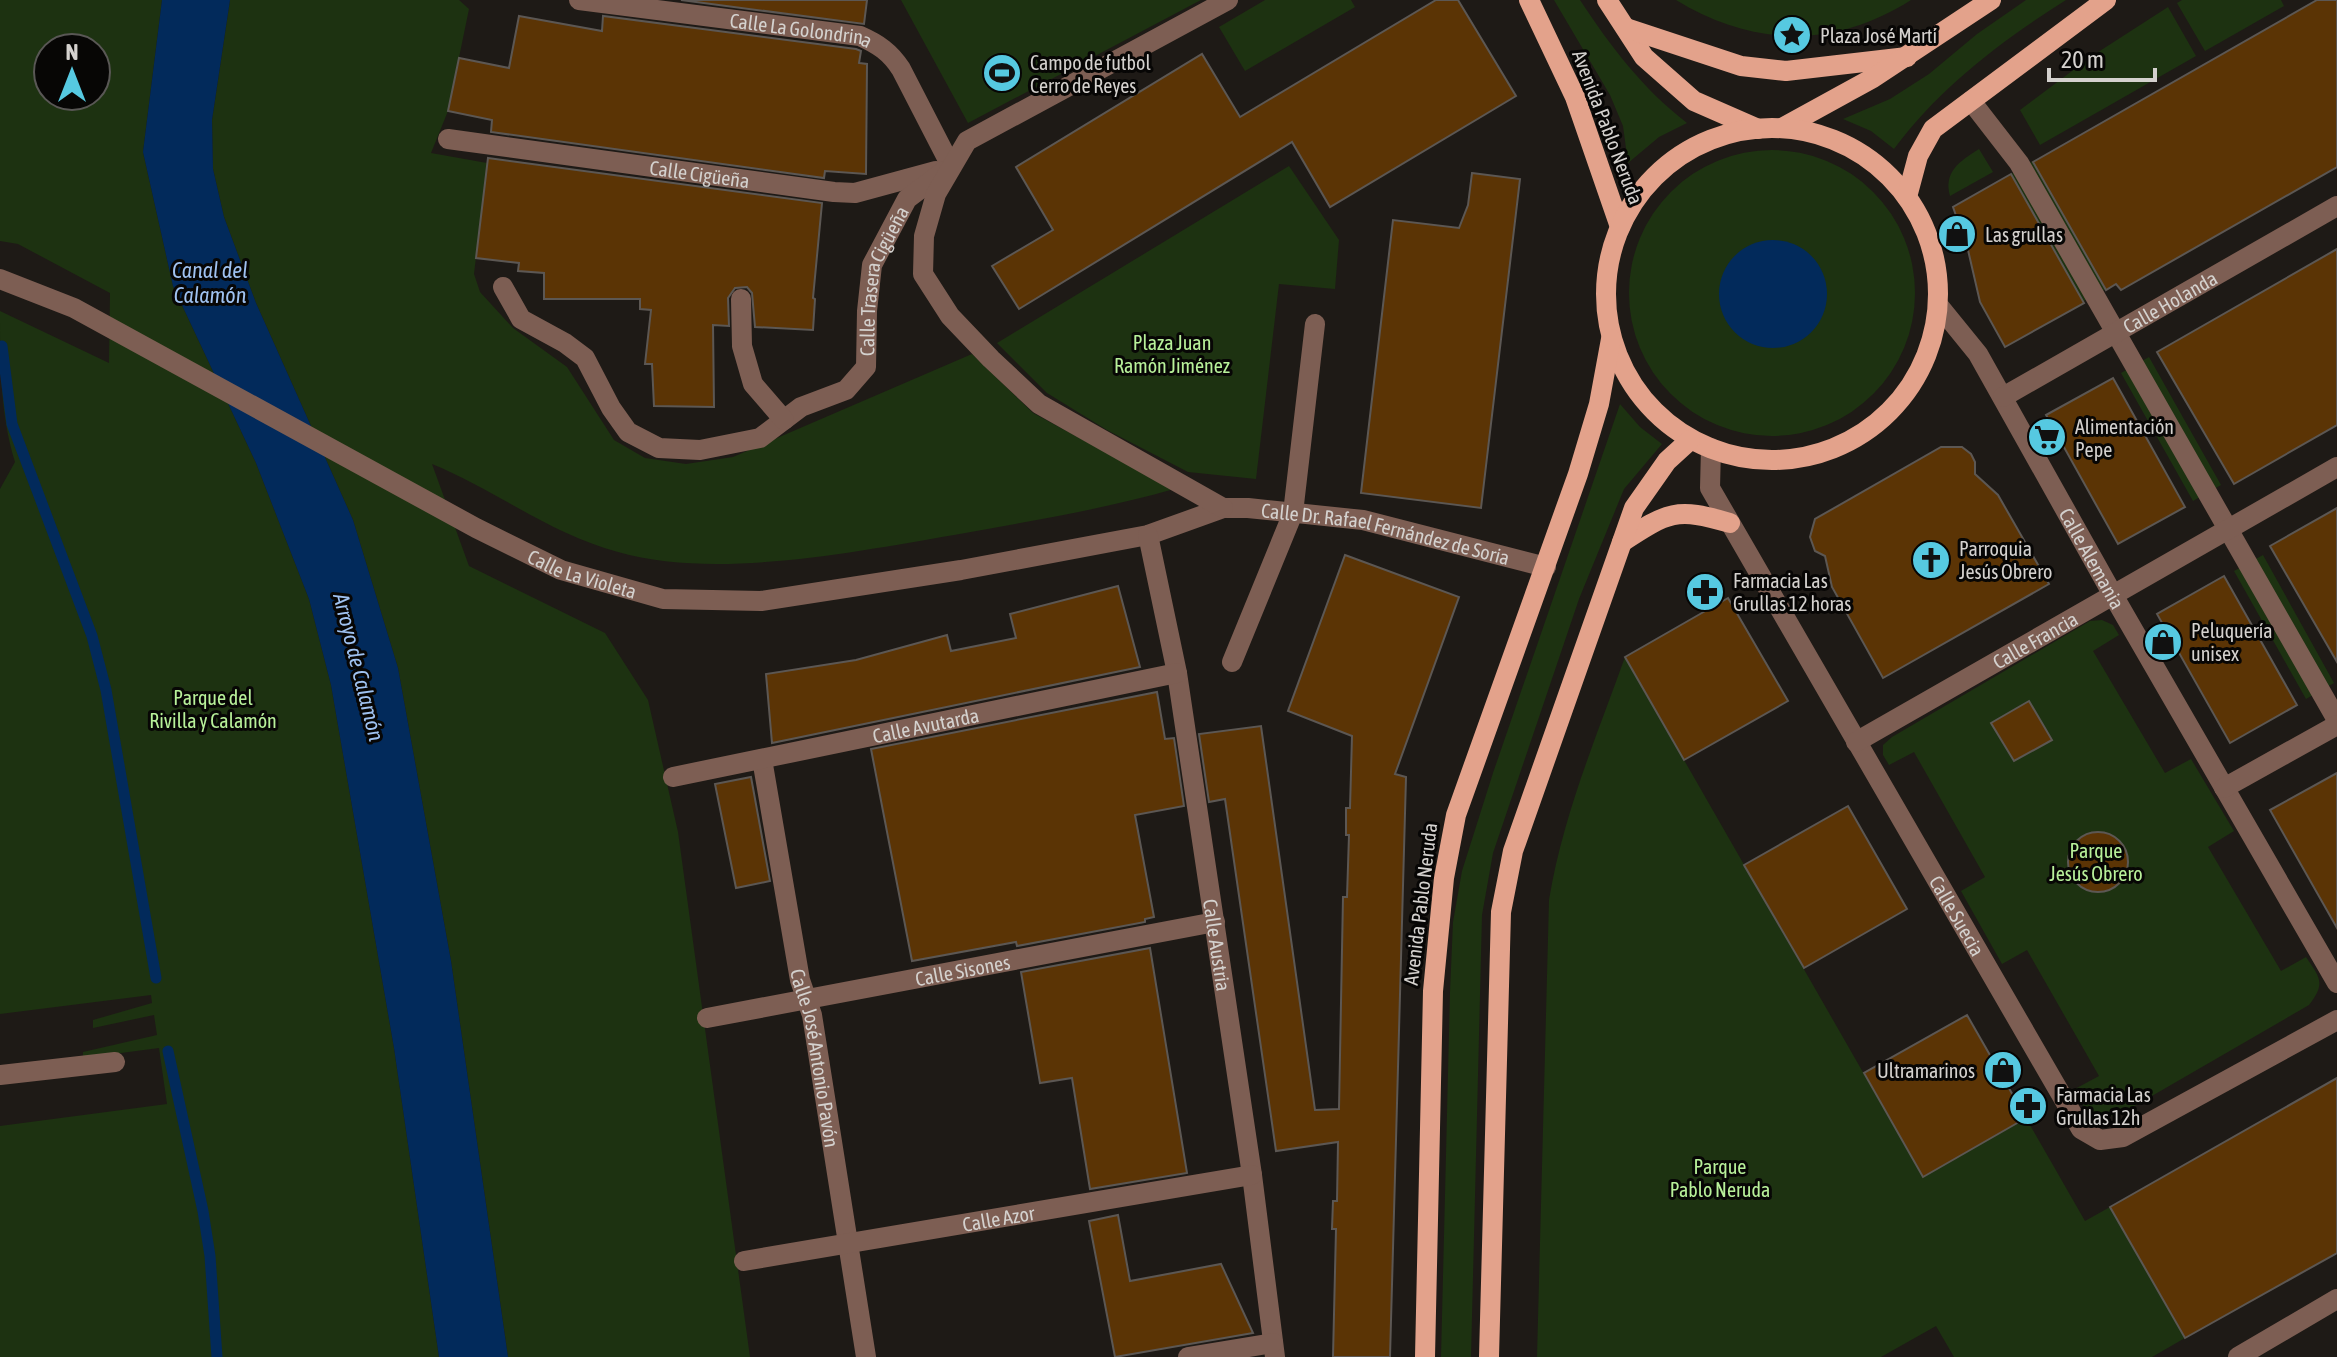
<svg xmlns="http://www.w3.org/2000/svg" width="2337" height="1357" viewBox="0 0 2337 1357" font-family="'Asap Condensed',sans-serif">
<rect width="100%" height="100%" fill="#1e1a16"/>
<g fill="#1d3211" fill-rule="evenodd">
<path d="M 0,0 L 162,0 L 143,152 L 173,286 L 256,463 L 309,599 L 331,685 L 394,1048 L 439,1357 L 0,1357 L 0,1126 L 167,1104 L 159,1048 L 83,1058 L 83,1052 L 157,1035 L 154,1015 L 93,1028 L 93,1020 L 152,1003 L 151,995 L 0,1014 L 0,489 L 15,462 C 0,413 0,363 0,311 L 109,363 L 110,293 L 18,244 L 0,241 ZM 48,48 L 96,48 L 96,96 L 48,96 Z"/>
<path d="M 230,0 L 459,0 L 469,9 L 448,111 L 431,153 L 487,163 L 474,274 L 480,292 L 513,328 L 567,367 L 614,440 L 645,458 L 686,464 L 733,457 L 972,354 L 1033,413 L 1174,489 C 1101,510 1030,521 954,535 C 854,552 716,580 618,552 C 548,533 496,490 432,464 L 469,566 L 605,633 L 648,700 L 678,832 L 750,1357 L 508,1357 L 451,961 L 398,668 L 353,520 L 256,303 L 224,217 L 213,169 L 212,120 Z"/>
<path d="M 901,0 L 1201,0 L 968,123 Z"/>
<path d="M 1265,0 L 1351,0 L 1355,7 L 1245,71 L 1219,27 Z"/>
<path d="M 1554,0 L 1580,0 C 1611,47 1642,88 1687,123 L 1659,137 L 1628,163 L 1623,126 L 1610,95 Z"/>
<path d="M 1676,0 L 1911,0 C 1834,49 1753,47 1676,0 Z"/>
<path d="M 2026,0 L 2066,0 C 2001,41 1939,88 1894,149 L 1871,131 L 1843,119 L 1890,99 L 1929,74 L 1977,34 Z"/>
<path d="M 2182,0 L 2281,0 L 2284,6 L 2205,51 L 2177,3 Z"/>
<path d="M 2168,7 L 2196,56 L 2040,145 L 2020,110 L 2092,56 Z"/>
<path d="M 1979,149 L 1993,172 L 1950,196 C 1943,172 1960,161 1979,149 Z"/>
<circle cx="1772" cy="293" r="143"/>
<path d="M 2035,160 L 2108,288 L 2080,303 L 2008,176 Z"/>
<path d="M 1289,166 L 1339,240 L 1335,289 L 1279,284 L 1256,479 L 1188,472 L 1107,430 L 1047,393 L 997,343 Z"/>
<path d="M 2149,357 L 2221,485 L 2193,501 L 2121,373 Z"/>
<path d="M 1620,404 L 1640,427 L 1662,444 L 1624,489 L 1579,599 L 1493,853 L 1482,915 L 1471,1357 L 1441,1357 L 1450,992 L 1453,922 L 1462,871 L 1493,773 Z"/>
<path d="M 2263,555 L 2334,683 L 2306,699 L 2234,571 Z"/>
<path d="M 2102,620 L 2113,625 L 2119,635 L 2093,651 L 2165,773 L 2191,759 L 2234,831 L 2208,847 L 2281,971 L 2306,957 C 2320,978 2326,983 2309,1005 L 2119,1115 C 2092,1119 2087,1113 2073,1090 L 2099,1076 L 2027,950 L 2002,964 L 1961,891 L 1985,877 L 1914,752 L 1889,765 L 1883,755 L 1883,745 L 1892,737 L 2090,621 Z"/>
<path d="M 1625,657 L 1923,1177 L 2026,1118 L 2085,1221 L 2110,1207 L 2185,1338 L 2152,1357 L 1954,1357 L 1936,1326 L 1881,1357 L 1537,1357 L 1549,900 C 1563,815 1596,738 1625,657 Z"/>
</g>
<g fill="#022a5b">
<path d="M 162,0 L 230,0 L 212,120 L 213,169 L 224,217 L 256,303 L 353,520 L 398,668 L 451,961 L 508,1357 L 439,1357 L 394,1048 L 331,685 L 309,599 L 256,463 L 173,286 L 143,152 Z"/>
<circle cx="1773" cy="294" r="54"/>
</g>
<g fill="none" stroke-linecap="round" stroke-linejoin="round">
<g stroke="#022a5b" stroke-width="11">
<path d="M 2,346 L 12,424 L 92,636 L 106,690 L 156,978"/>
<path d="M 168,1051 L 203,1211 L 210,1256 L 217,1357"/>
</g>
</g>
<g fill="#5b3405" stroke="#5c5753" stroke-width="2">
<path d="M 681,0 L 867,0 L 864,24 Z"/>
<path d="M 1436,0 L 1458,0 L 1516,96 L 1330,207 L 1292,142 L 1019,309 L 992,266 L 1053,230 L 1016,167 L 1202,54 L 1240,117 Z"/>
<path d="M 2317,0 L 2337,0 L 2337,167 L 2121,290 L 2116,284 L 2106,290 L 2033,162 Z"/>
<path d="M 519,16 L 602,31 L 603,16 L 856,49 L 861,51 L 859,63 L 867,64 L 866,174 L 825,171 L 824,178 L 491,132 L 492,120 L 448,111 L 459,58 L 509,68 Z"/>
<path d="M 488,158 L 822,203 L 813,298 L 815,299 L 813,330 L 755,327 L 752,293 L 747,287 L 735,288 L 728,298 L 729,326 L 713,325 L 714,407 L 654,406 L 652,364 L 645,364 L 651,310 L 640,309 L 640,299 L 544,299 L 544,273 L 518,271 L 519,263 L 476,258 Z"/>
<path d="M 1472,173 L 1520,179 L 1481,508 L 1361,493 L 1393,220 L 1459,228 L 1468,205 Z"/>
<path d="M 2011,174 L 2084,303 L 2005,347 L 1980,302 L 1968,250 L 1953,207 Z"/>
<path d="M 2337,249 L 2337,425 L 2234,484 L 2157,352 Z"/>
<path d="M 2113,378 L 2185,507 L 2118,544 L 2046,415 Z"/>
<path d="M 1941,447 L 1962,447 L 1971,454 L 1975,462 L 1975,474 L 1998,495 L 2049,584 L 1883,678 L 1832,587 L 1825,556 L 1815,551 L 1810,537 L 1815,519 Z"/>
<path d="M 2337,508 L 2337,662 L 2270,546 Z"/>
<path d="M 1345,555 L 1459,597 L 1395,774 L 1406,777 L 1390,1357 L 1333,1357 L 1336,1229 L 1332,1229 L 1333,1201 L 1337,1201 L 1338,1142 L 1276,1151 L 1225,799 L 1209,802 L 1199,734 L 1261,726 L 1315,1110 L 1339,1109 L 1343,897 L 1347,897 L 1349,835 L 1346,835 L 1346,808 L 1350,808 L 1352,736 L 1288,711 Z"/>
<path d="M 2224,576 L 2297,705 L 2230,743 L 2157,614 Z"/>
<path d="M 1118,586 L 1140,667 L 772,743 L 766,674 L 856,660 L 947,635 L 951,651 L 1016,638 L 1010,614 Z"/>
<path d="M 1728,598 L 1788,701 L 1684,760 L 1625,657 Z"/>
<path d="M 1157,692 L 1165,739 L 1174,738 L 1184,806 L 1135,815 L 1154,917 L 1145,919 L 1145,922 L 1017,946 L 1016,942 L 912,961 L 871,749 Z"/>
<path d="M 2029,701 L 2052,740 L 2014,761 L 1991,723 Z"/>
<path d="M 2337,773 L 2337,928 L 2270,810 Z"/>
<path d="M 751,777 L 770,881 L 736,888 L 715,784 Z"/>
<path d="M 1848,806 L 1907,909 L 1804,968 L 1744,865 Z"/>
<circle cx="2098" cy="862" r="30"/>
<path d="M 1150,948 L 1187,1173 L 1090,1189 L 1072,1078 L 1040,1083 L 1021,972 Z"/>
<path d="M 1967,1015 L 2026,1118 L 1923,1177 L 1864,1073 Z"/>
<path d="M 2337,1078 L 2337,1253 L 2185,1338 L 2110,1207 Z"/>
<path d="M 1118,1215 L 1130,1281 L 1221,1264 L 1253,1333 L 1115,1357 L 1089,1221 Z"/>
</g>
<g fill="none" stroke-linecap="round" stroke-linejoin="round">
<g stroke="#7d5e53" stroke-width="20">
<path id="s1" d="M 579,0 L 860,36 C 878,44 890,52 901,69 L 951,166"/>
<path d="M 1971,101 L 2019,163 L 2337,720"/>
<path id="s2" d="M 448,139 L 834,192 L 855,193 L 936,171"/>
<path id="s3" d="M 0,279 L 74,308 L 476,528 L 561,570 L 663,599 L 761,601 L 961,570 L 1148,535 L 1223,508 L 1248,508 L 1363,520 L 1546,567"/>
<path id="s4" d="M 503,287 L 521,319 L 565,343 L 585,358 L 611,408 L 628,432 L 659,448 L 700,450 L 760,438 L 801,407 L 846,390 L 866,367 L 867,311 L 872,265 L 907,199 L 944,171"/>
<path d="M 741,299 L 742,346 L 753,384 L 784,420"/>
<path id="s5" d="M 1939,306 L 1978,354 L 2113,595 L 2337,983"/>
<path id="s6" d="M 2003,397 L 2337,206"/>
<path id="s7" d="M 1711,448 L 1710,488 L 2081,1129 L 2100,1140 L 2123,1137 L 2337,1020"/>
<path d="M 1223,508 L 1039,404 L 991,359 L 950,316 L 923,274 L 924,236 L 936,194 L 967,141 L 1228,0"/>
<path id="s8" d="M 1148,535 L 1177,673 L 1252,1175 L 1275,1357"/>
<path d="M 1232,662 L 1293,513 L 1315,324"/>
<path id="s9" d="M 1856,742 L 2337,467"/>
<path id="s10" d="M 762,759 L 800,980 L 812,1015 L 866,1357"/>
<path id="s11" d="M 673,777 L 1177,673"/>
<path d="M 2224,788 L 2337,725"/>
<path id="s12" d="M 707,1018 L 1215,922"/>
<path d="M 0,1075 L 115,1062"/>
<path id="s13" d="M 744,1261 L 1252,1175"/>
<path d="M 1188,1357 L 1273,1343"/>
<path d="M 2238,1357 L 2337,1299"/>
</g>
<g stroke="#e3a28b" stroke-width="20">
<path d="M 1529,0 L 1575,97 L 1620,227"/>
<path d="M 1607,0 L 1644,57 L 1694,101 L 1758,129"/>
<path d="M 1626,28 L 1741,66 L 1786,71 L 1907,57"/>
<path d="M 1782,128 L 1873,78 L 1991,0"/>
<circle cx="1772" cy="294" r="166"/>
<path d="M 1907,197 L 1918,156 L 1933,129 L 2106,0"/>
<path d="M 1622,542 C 1668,512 1676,507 1730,523"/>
<path d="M 1425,1357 L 1433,991 L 1444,878 L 1456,815 L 1578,474 L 1599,404 L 1611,339"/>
<path d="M 1489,1357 L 1501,912 L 1513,851 L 1634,508 L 1667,461 L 1690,440"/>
</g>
</g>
<defs>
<symbol id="sight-disc" viewBox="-11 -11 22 22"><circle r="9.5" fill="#56c9e1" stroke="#070605"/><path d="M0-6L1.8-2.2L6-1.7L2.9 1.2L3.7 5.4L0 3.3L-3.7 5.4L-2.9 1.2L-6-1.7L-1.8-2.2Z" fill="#111"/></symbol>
<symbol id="stadium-disc" viewBox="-11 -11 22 22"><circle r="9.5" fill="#56c9e1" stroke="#070605"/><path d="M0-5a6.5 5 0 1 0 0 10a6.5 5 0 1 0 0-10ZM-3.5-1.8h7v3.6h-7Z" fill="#111"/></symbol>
<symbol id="shop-disc" viewBox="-11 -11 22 22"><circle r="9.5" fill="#56c9e1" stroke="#070605"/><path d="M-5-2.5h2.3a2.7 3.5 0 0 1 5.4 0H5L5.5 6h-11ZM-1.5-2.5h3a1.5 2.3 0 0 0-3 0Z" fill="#111"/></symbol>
<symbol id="supermarket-disc" viewBox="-11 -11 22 22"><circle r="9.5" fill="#56c9e1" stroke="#070605"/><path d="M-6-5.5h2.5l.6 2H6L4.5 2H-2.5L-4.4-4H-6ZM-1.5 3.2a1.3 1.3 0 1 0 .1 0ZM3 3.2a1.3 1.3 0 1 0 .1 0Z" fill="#111"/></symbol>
<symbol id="church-disc" viewBox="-11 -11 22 22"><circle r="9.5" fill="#56c9e1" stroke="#070605"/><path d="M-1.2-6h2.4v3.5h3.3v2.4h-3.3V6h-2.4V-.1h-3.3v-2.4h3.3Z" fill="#111"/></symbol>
<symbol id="pharmacy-disc" viewBox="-11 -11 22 22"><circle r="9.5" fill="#56c9e1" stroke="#070605"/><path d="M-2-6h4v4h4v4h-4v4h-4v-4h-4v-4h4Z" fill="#111"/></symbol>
</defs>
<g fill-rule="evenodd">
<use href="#sight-disc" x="1770" y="13" width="44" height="44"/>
<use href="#stadium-disc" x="980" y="51" width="44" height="44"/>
<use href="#shop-disc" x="1935" y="212" width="44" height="44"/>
<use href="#supermarket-disc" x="2025" y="415" width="44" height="44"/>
<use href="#church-disc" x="1909" y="538" width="44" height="44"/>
<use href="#pharmacy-disc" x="1683" y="570" width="44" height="44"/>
<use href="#shop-disc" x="2141" y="620" width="44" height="44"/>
<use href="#shop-disc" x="1981" y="1048" width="44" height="44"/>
<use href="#pharmacy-disc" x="2006" y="1084" width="44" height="44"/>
</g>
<g text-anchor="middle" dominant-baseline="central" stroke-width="6" stroke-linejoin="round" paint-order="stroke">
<g font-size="20" fill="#d4d1ce" stroke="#070605">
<text stroke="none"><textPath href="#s1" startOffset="224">Calle La Golondrina</textPath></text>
<text transform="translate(1608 127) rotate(69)">Avenida Pablo Neruda</text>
<text stroke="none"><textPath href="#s2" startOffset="254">Calle Cigüeña</textPath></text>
<text stroke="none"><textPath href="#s4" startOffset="554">Calle Trasera Cigüeña</textPath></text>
<text stroke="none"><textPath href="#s6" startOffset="192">Calle Holanda</textPath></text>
<text stroke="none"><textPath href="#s3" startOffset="1474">Calle Dr. Rafael Fernández de Soria</textPath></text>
<text stroke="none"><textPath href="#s5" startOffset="296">Calle Alemania</textPath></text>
<text stroke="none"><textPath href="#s3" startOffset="654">Calle La Violeta</textPath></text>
<text stroke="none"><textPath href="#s9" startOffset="206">Calle Francia</textPath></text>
<text stroke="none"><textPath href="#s11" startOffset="258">Calle Avutarda</textPath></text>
<text transform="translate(1420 904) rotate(-83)">Avenida Pablo Neruda</text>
<text stroke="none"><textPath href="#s7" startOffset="534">Calle Suecia</textPath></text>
<text stroke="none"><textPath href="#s8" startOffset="416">Calle Austria</textPath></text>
<text stroke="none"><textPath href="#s12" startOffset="260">Calle Sisones</textPath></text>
<text stroke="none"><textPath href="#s10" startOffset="304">Calle José Antonio Pavón</textPath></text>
<text stroke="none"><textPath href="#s13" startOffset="258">Calle Azor</textPath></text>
</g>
<g font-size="20" fill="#d4d1ce" stroke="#070605" text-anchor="start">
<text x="1820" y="35">Plaza José Martí</text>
<text x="1030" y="62">Campo de futbol<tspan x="1030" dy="23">Cerro de Reyes</tspan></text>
<text x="1985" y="234">Las grullas</text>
<text x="2075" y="426">Alimentación<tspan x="2075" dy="23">Pepe</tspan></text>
<text x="1959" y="548">Parroquia<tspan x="1959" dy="23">Jesús Obrero</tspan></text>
<text x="1733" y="580">Farmacia Las<tspan x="1733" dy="23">Grullas 12 horas</tspan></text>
<text x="2191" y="630">Peluquería<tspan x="2191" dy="23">unisex</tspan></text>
<text x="1975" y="1070" text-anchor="end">Ultramarinos</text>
<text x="2056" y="1094">Farmacia Las<tspan x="2056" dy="23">Grullas 12h</tspan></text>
</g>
<g font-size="20" fill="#b8f19a" stroke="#070605">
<text x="1172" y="342">Plaza Juan<tspan x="1172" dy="23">Ramón Jiménez</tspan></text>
<text x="213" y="697">Parque del<tspan x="213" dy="23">Rivilla y Calamón</tspan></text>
<text x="2096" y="850">Parque<tspan x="2096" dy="23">Jesús Obrero</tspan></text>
<text x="1720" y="1166">Parque<tspan x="1720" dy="23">Pablo Neruda</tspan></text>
</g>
<g font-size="22" font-style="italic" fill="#9fc2f1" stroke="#070605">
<text x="210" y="270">Canal del<tspan x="210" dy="25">Calamón</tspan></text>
<text transform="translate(359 667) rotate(76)">Arroyo de Calamón</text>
</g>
</g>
<g transform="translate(72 72)"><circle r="38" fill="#070605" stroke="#595755" stroke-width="2"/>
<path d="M0-6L14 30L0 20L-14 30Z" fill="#56c9e1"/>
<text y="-12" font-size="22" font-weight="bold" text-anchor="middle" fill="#d4d1ce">N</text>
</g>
<path d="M2049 68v12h106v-12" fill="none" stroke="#d4d1ce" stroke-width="4"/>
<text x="2061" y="68" font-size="24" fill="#d4d1ce" stroke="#070605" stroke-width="6" paint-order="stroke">20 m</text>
</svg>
